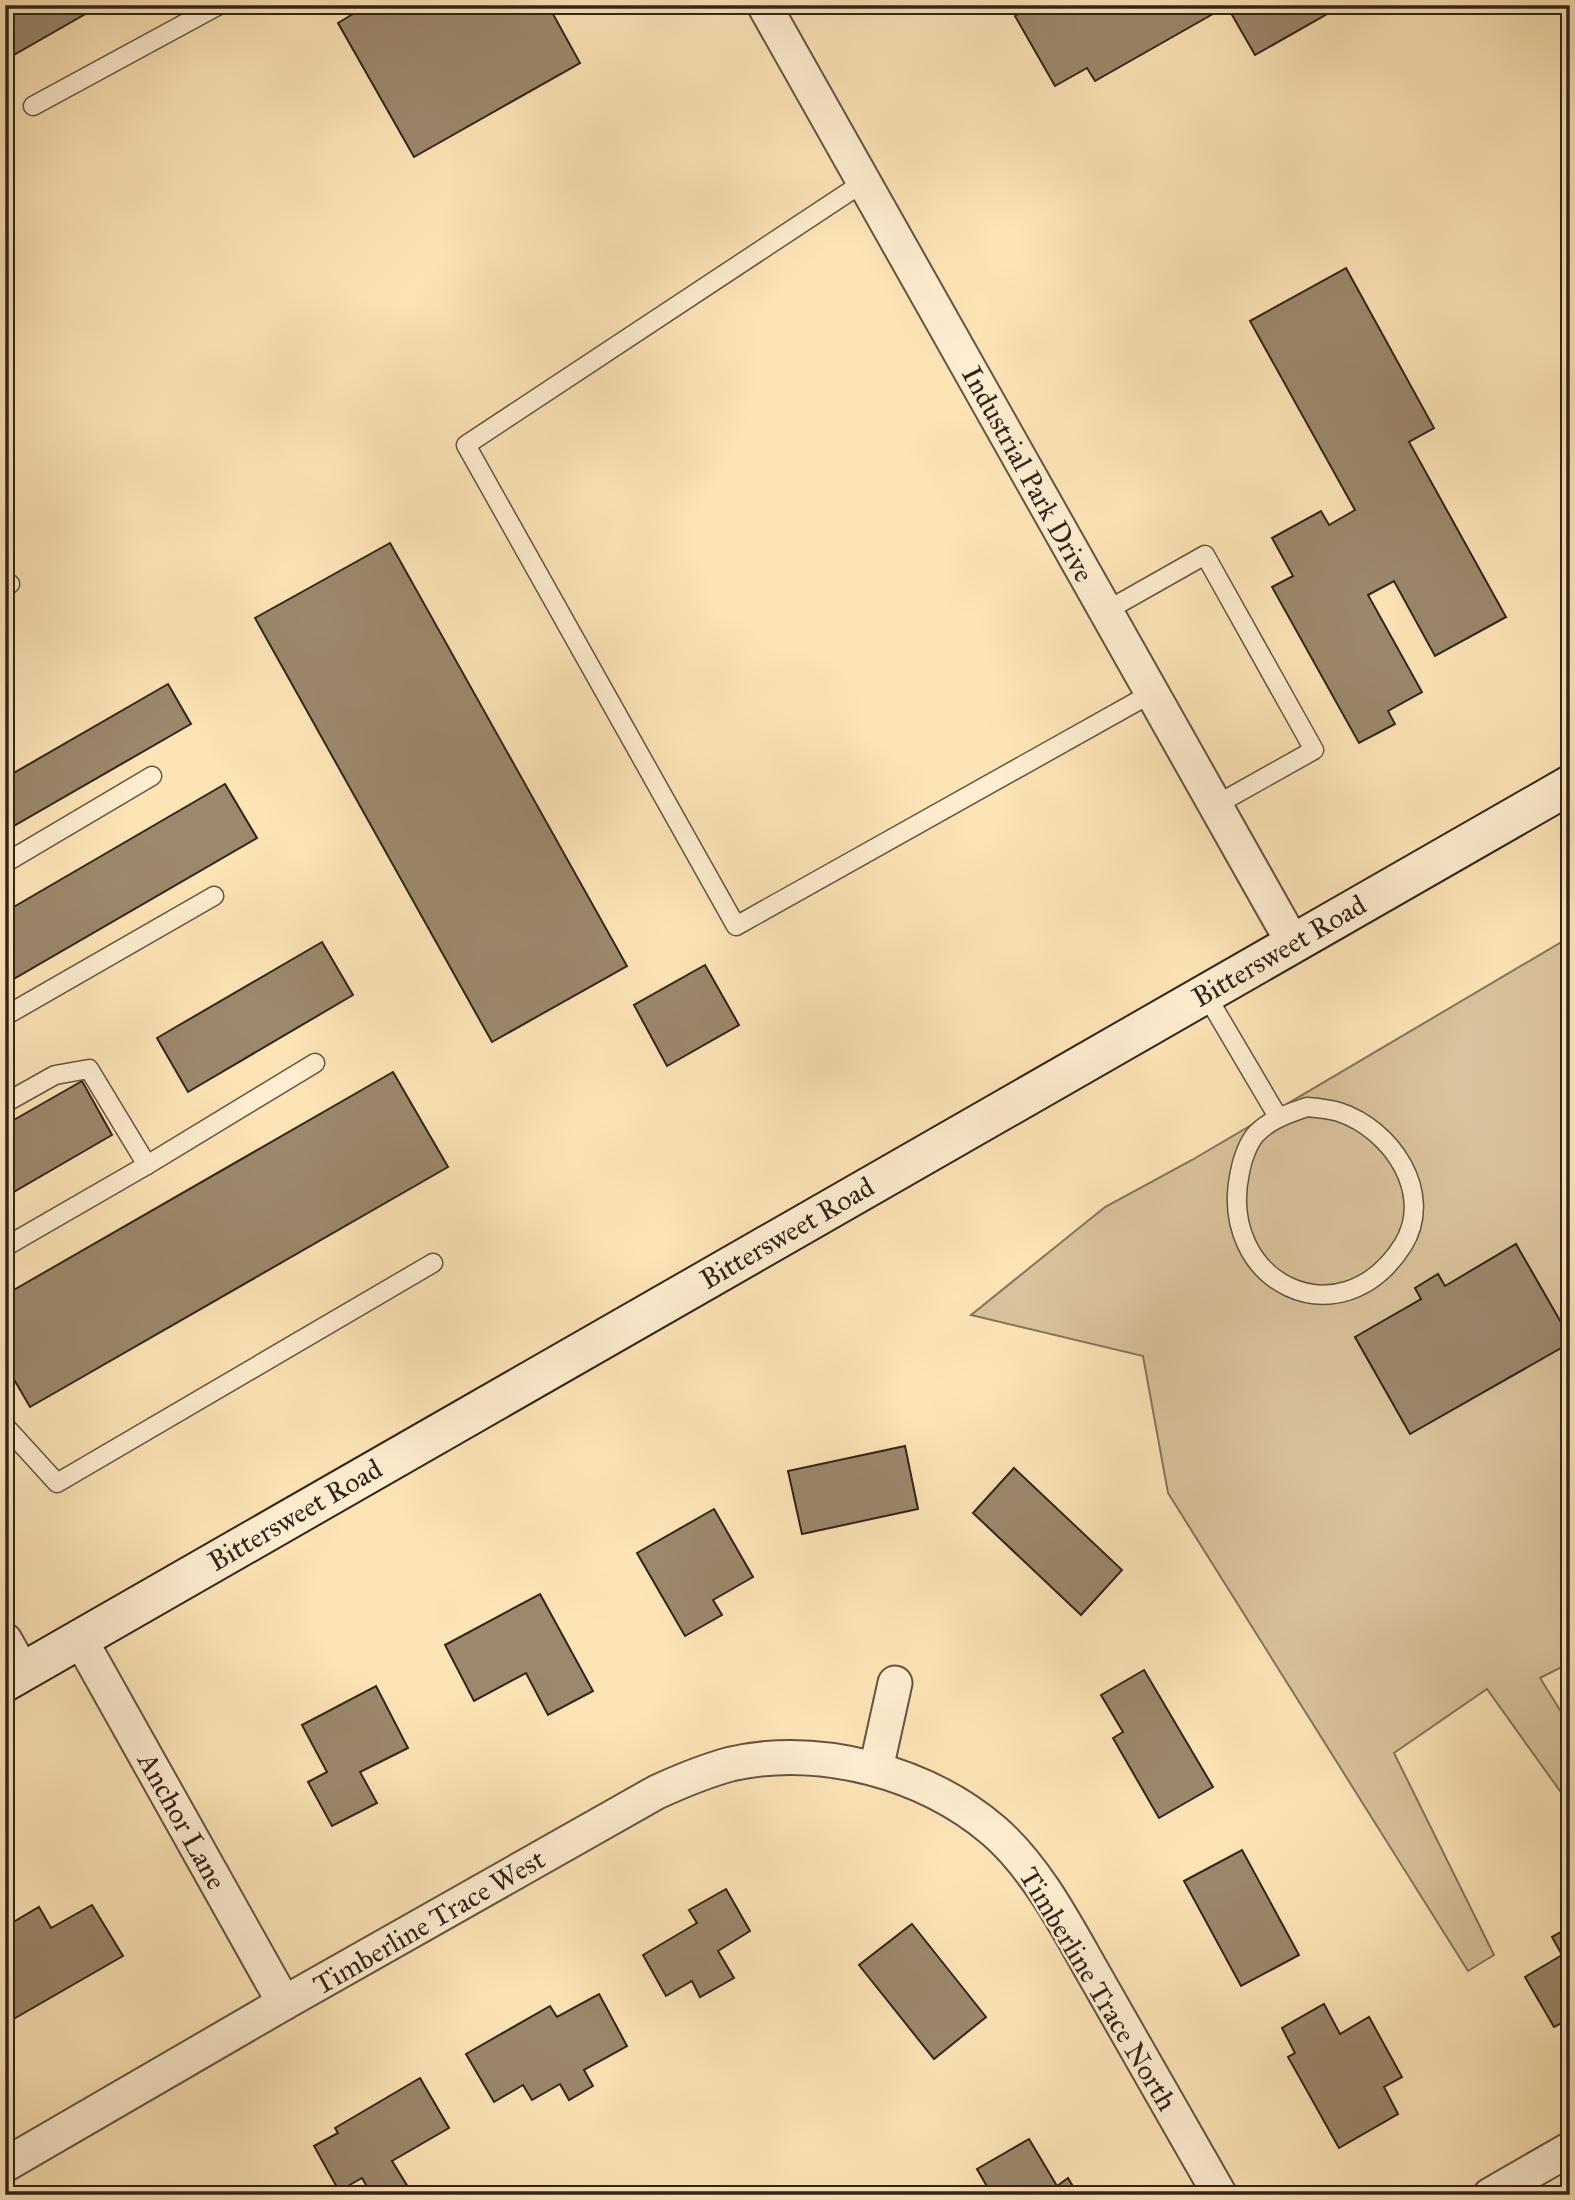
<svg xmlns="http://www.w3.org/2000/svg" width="1575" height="2200" viewBox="0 0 1575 2200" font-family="'IM FELL Great Primer',serif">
<rect width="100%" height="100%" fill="#fde4b7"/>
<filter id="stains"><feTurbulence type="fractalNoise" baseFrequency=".00286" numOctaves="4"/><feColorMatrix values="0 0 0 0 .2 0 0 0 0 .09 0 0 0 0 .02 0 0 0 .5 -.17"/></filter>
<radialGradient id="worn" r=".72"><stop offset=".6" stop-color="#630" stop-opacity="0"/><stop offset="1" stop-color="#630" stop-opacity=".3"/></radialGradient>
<path fill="#dac39c" stroke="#86745c" stroke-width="2" d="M 1570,937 L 1570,1663 L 1540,1678 L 1570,1726 L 1570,1805 L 1487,1689 L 1394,1753 L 1494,1955 L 1468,1971 L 1168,1493 L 1143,1356 L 971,1315 L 1105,1207 L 1192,1160 Z"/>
<g fill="#9c886c" stroke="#32241b" stroke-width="2">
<path d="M 5,5 L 101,5 L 5,60 Z"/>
<path d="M 368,5 L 548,5 L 580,63 L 414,157 L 338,23 Z"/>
<path d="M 1034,5 L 1343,5 L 1255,55 L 1227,6 L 1095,81 L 1087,68 L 1055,86 L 1015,16 Z"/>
<path d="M 1346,268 L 1434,428 L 1409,442 L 1506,617 L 1435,656 L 1394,581 L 1368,595 L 1422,692 L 1388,711 L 1395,724 L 1359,743 L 1272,587 L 1293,576 L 1272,538 L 1321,511 L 1329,525 L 1355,510 L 1250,321 Z"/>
<path d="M 390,543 L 627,966 L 492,1042 L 255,618 Z"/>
<path d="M 168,684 L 191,724 L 5,831 L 5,778 Z"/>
<path d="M 225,784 L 257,838 L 5,984 L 5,912 Z"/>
<path d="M 322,942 L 353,995 L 188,1092 L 157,1038 Z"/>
<path d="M 705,965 L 739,1025 L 667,1066 L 634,1005 Z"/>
<path d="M 393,1072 L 448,1167 L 30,1407 L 5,1364 L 5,1295 Z"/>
<path d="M 82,1081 L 112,1135 L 5,1197 L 5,1125 Z"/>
<path d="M 1516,1244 L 1570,1338 L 1570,1343 L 1410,1434 L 1355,1337 L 1421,1299 L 1415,1288 L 1438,1274 L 1445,1286 Z"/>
<path d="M 905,1446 L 918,1509 L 802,1534 L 788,1471 Z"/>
<path d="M 1014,1468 L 1122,1570 L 1081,1615 L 973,1513 Z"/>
<path d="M 714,1509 L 753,1577 L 713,1600 L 722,1615 L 685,1636 L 637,1553 Z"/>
<path d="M 540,1594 L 593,1691 L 548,1715 L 526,1673 L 474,1701 L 445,1645 Z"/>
<path d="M 1144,1670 L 1213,1787 L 1159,1818 L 1113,1738 L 1123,1732 L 1101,1695 Z"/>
<path d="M 376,1686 L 408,1748 L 360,1772 L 377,1803 L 332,1826 L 308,1782 L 327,1772 L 302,1725 Z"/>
<path d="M 1242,1850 L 1299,1955 L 1241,1986 L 1184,1881 Z"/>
<path d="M 726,1889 L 750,1931 L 718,1951 L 734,1978 L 700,1997 L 692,1981 L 666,1996 L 643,1955 L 697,1923 L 689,1910 Z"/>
<path d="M 92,1905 L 123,1956 L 10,2021 L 5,2013 L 5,1927 L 39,1907 L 51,1928 Z"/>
<path d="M 912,1924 L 986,2017 L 934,2059 L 859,1965 Z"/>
<path d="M 1570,1927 L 1570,2019 L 1554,2027 L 1525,1977 L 1562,1955 L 1552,1937 Z"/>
<path d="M 599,1994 L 627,2046 L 584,2070 L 593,2086 L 569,2100 L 560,2084 L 532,2100 L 523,2085 L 494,2102 L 466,2054 L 550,2006 L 557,2017 Z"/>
<path d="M 1324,2004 L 1340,2034 L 1369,2017 L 1402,2077 L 1384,2087 L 1398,2114 L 1339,2148 L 1288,2057 L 1295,2053 L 1282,2028 Z"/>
<path d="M 420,2078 L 449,2128 L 392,2161 L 408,2187 L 394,2195 L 372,2195 L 362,2178 L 339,2191 L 314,2146 L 338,2133 L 335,2128 Z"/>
<path d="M 1029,2139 L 1057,2186 L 1068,2178 L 1078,2195 L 992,2195 L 977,2169 Z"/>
</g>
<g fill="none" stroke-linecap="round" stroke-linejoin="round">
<defs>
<g id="lane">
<path d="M 33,106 L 219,5"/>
<path d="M 864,182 L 466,445 L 736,926 L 1152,693"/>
<path d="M 5,587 L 10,584"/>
<path d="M 1106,611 L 1205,555 L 1314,750 L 1216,805"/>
<path d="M 5,863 L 152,776"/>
<path d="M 1205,993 L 1278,1117"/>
<path d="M 5,1016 L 214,896"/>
<path d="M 5,1103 L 55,1075 L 89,1069 L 147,1165"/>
<path d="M 1307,1107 C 1318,1108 1329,1109 1339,1112 C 1391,1129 1435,1193 1403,1245 C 1340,1344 1216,1282 1240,1172 C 1242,1160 1248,1143 1256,1134 C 1270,1119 1290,1113 1307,1107 Z"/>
<path d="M 5,1247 L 147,1165 L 315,1063"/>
<path d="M 5,1426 L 57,1483 L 433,1263"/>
</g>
<g id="street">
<path d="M 764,5 L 1293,943"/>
<path d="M 80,1639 L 284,2003"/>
<path d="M 5,1640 L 23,1672"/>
<path d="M 876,1769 L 895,1683"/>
<path d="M 5,2165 L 284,2003 L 657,1792 C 681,1781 705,1771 731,1764 C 820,1744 925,1772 994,1831 C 1039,1870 1070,1933 1099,1983 C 1139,2054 1180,2124 1220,2195"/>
<path d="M 1490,2195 L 1570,2149"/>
</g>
<path id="secondary" d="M 5,1682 L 1570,785"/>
</defs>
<use href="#lane" stroke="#655442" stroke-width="21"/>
<use href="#street" stroke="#655442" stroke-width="37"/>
<use href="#secondary" stroke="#32241b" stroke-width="42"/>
<use href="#lane" stroke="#feedd0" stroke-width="18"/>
<use href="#street" stroke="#feedd0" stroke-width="33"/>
<use href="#secondary" stroke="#feedd0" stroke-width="38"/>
</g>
<g text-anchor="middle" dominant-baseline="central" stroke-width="5" stroke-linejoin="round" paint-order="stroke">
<g font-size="28" fill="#32241b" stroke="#feedd0">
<text transform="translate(1028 474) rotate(61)">Industrial Park Drive</text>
<text transform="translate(1279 951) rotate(-30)">Bittersweet Road</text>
<text transform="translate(787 1233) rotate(-30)">Bittersweet Road</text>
<text transform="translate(295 1515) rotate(-30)">Bittersweet Road</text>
<text transform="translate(182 1821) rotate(61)">Anchor Lane</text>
<text transform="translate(429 1922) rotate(-30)">Timberline Trace West</text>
<text transform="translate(1098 1989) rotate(59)">Timberline Trace North</text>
</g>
</g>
<rect width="1575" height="2200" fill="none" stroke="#fde4b7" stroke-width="28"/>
<rect x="7" y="7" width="1561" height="2186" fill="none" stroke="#32241b" stroke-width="3.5"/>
<rect x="14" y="14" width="1547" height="2172" fill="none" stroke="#32241b" stroke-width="2"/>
<rect width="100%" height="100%" filter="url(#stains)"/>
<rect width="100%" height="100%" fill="url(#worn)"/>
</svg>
